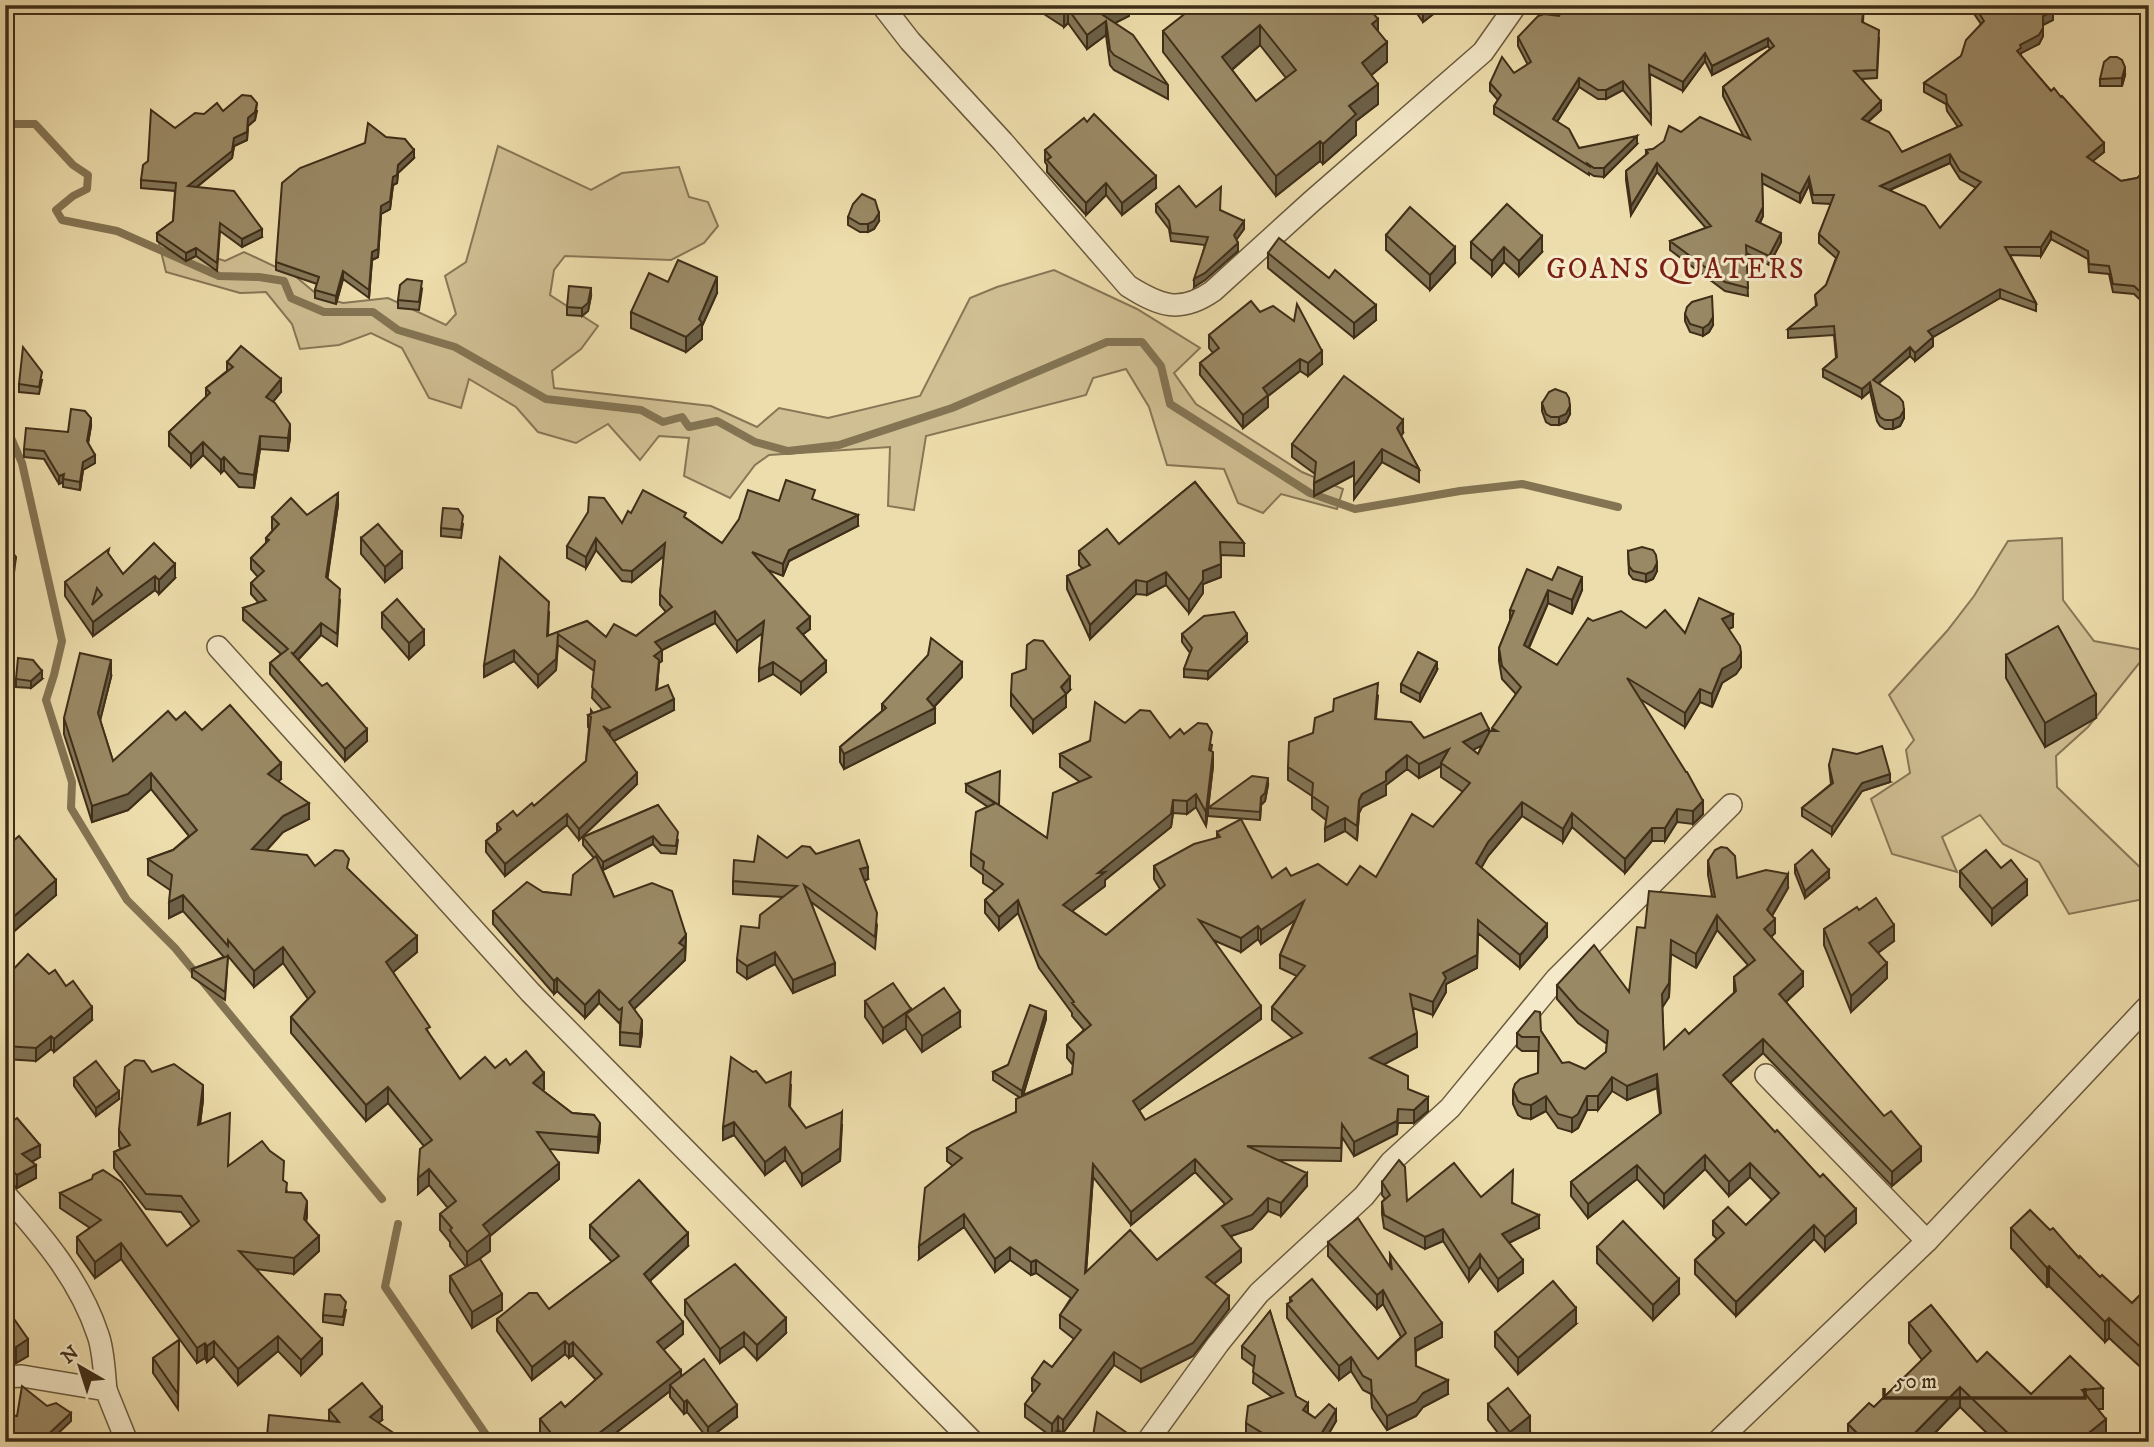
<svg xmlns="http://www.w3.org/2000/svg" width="2154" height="1447" viewBox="0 0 2154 1447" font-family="'IM FELL DW Pica',serif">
<rect width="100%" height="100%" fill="#eeddac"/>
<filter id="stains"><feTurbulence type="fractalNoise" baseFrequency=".00286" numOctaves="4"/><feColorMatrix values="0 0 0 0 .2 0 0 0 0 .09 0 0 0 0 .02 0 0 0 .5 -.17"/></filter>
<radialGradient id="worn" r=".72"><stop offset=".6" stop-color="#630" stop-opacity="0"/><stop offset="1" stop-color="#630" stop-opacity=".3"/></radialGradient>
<g fill="#d0bf93" stroke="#887656" stroke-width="2">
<path d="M 498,146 L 591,190 L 622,173 L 679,167 L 689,197 L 708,202 L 718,226 L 704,243 L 671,260 L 565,256 L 554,270 L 550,295 L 598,326 L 581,349 L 552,371 L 554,388 L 711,406 L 757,427 L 779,408 L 828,418 L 920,396 L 970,298 L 997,287 L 1054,270 L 1137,309 L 1200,348 L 1174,373 L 1196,404 L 1302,472 L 1343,489 L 1337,509 L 1281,494 L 1263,513 L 1238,503 L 1224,469 L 1167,465 L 1149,407 L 1126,369 L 1093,378 L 1086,395 L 926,436 L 914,510 L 888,506 L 890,447 L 769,455 L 755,465 L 730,498 L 684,476 L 689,438 L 659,436 L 640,460 L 608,424 L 576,443 L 538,432 L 516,407 L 469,379 L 461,408 L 429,398 L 402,348 L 371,333 L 339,345 L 300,349 L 292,324 L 266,292 L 240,293 L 166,272 L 158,239 L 225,261 L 244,252 L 295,276 L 319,296 L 343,303 L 388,298 L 446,325 L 456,314 L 445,276 L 466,262 Z"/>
<path d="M 2062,538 L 2063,600 L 2094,641 L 2149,651 L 2088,727 L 2056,756 L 2057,787 L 2149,876 L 2149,898 L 2069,914 L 2039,862 L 2003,844 L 1980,815 L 1942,837 L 1957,872 L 1892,854 L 1871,799 L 1910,773 L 1906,750 L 1914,740 L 1889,695 L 1947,631 L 1974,596 L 2008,541 Z"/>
</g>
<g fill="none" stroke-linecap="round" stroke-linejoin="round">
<g stroke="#847453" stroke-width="8">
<path d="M 5,124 L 35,124 L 73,165 L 88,175 L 87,189 L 73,196 L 56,210 L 62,220 L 117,231 L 219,276 L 259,277 L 284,281 L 291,298 L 324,312 L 373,312 L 398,330 L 455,347 L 546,399 L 641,410 L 663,422 L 682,417 L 689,427 L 717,421 L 755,442 L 788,451 L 839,445 L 952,408 L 1107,342 L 1142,342 L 1161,366 L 1170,404 L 1310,493 L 1355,509 L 1460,491 L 1522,484 L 1618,507"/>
<path d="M 5,424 L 22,463 L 62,641 L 54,675 L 46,700 L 72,782 L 71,808 L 127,900 L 175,948 L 382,1199"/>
<path d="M 398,1224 L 385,1287 L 491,1442"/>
</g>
<defs>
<g id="minor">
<path d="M 882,5 L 910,41 L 1003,142 L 1128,286 C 1160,306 1180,314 1213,291 L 1311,202 L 1483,52 L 1516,5"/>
<path d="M 218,647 L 530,992 L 973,1442"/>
<path d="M 1766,1075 L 1927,1241"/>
<path d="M 5,1194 C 43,1237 80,1280 98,1335 C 104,1352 104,1372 106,1390"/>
<path d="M 5,1377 L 22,1376 L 106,1390 L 127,1442"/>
<path d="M 1147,1442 L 1218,1344 L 1259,1293 L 1364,1196 L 1391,1162 L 1450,1108 L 1556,979 L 1731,805"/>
<path d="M 1717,1442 L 1927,1241 L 2149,1005"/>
</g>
</defs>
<use href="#minor" stroke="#6b5a3d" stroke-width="24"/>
<use href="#minor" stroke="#f4e9c9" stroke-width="21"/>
</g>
<g fill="#847657" stroke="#3f2e18" stroke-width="2" fill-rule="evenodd">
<path d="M 1030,5 L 1129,5 L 1129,16 L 1115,23 L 1168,85 L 1168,99 L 1114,70 L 1110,65 L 1106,35 L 1087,49 L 1068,23 L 1064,27 Z"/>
<path d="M 1411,5 L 1445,5 L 1423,22 Z"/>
<path d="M 1864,5 L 1863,22 L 1879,38 L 1877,78 L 1862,79 L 1881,110 L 1868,122 L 1902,152 L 1958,127 L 1947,111 L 1946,104 L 1924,92 L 1924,83 L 1961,56 L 1981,24 L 1968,5 L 2060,5 L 2053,9 L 2053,20 L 2043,25 L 2043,36 L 2039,44 L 2021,53 L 2021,56 L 2104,152 L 2092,161 L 2121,181 L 2137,178 L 2149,168 L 2149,308 L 2134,294 L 2113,292 L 2109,274 L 2089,272 L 2088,259 L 2051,239 L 2041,256 L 2010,255 L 2036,303 L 2036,311 L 2000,298 L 1933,337 L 1933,346 L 1915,361 L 1910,356 L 1879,383 L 1904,418 L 1900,426 L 1893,429 L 1885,429 L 1880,426 L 1877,421 L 1870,391 L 1862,398 L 1823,377 L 1823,369 L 1836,358 L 1834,335 L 1788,338 L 1788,329 L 1816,306 L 1815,295 L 1826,285 L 1836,258 L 1819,243 L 1819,234 L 1831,204 L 1813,203 L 1809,185 L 1800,203 L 1762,183 L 1763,216 L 1760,223 L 1781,242 L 1769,265 L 1746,253 L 1748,296 L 1725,291 L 1670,250 L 1670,241 L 1706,228 L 1657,172 L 1631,215 L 1626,180 L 1626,171 L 1646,155 L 1646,150 L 1653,149 L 1681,132 L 1744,137 L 1723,96 L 1723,87 L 1770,49 L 1768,46 L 1712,75 L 1705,61 L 1683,91 L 1650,74 L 1651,124 L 1623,90 L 1606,99 L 1598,99 L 1579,87 L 1557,122 L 1579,148 L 1637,144 L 1604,177 L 1594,176 L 1589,173 L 1589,175 L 1494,114 L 1494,106 L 1498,100 L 1490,91 L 1490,83 L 1514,73 L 1528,65 L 1518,46 L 1518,37 L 1559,16 ZM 1950,163 L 1960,179 L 1976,188 L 1940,228 L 1890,190 Z"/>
<path d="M 2094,5 L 2106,5 L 2101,10 Z"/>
<path d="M 1276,11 L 1378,32 L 1387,62 L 1371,75 L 1378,104 L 1356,121 L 1356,135 L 1323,164 L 1320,161 L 1276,196 L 1163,52 L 1163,31 ZM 1260,45 L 1286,78 L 1256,101 L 1232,70 Z"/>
<path d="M 2125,75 L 2122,86 L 2100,86 L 2100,79 Z"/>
<path d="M 223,111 L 257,111 L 255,120 L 248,126 L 247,140 L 234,146 L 232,158 L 197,187 L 262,237 L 242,247 L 220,231 L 217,271 L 196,256 L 186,261 L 157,241 L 157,233 L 173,221 L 175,191 L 141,188 L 141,180 L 148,161 L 175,128 Z"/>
<path d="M 1087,122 L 1156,188 L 1122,215 L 1106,195 L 1086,215 L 1047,172 L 1047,165 L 1045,162 L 1045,150 Z"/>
<path d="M 365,143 L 414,158 L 398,173 L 397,183 L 393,185 L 390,209 L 381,214 L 378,257 L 372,260 L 369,298 L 343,279 L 336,304 L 315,298 L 315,290 L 317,284 L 276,270 L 276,262 Z"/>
<path d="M 1156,204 L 1220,210 L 1244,229 L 1236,240 L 1238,251 L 1205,280 L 1194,287 L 1205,245 L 1171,241 L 1169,229 L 1156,212 Z"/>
<path d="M 848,217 L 879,221 L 874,229 L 868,232 L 860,232 L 848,225 Z"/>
<path d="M 1386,235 L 1455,263 L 1430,290 L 1386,250 Z"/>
<path d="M 1471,242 L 1542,252 L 1519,276 L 1504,262 L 1492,276 L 1471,258 Z"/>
<path d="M 1268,253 L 1329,278 L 1376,320 L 1354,338 L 1268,268 Z"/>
<path d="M 668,282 L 717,293 L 702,326 L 702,339 L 686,352 L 631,328 L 631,312 Z"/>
<path d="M 422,289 L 419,310 L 398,308 L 398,300 Z"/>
<path d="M 591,296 L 588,311 L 582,316 L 567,315 L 567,307 Z"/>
<path d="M 1260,312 L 1322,364 L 1308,376 L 1300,371 L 1268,396 L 1268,407 L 1243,428 L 1200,375 L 1200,363 L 1213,353 L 1209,348 L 1209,335 Z"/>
<path d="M 1685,314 L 1713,325 L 1709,332 L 1703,336 L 1690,332 L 1685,321 Z"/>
<path d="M 227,362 L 281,392 L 273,402 L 290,438 L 288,451 L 260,449 L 254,488 L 239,487 L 224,470 L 221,473 L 203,455 L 191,467 L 169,446 L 169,432 L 206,397 L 206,388 L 227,371 Z"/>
<path d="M 42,380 L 39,394 L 19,392 L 19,384 Z"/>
<path d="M 1542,403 L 1570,414 L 1566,422 L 1559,425 L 1551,425 L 1546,422 L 1542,411 Z"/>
<path d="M 91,426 L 88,443 L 95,463 L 83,470 L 80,490 L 63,487 L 63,482 L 59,484 L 44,459 L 24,457 L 24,449 L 68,432 Z"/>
<path d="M 1403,433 L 1401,436 L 1419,469 L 1419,482 L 1382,462 L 1354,499 L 1354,475 L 1314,496 L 1315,474 L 1292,457 L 1292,444 Z"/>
<path d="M 1195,482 L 1244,543 L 1244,556 L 1221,555 L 1221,577 L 1203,584 L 1203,593 L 1189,613 L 1166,585 L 1147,595 L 1136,594 L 1090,639 L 1067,589 L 1067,576 L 1083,569 L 1079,565 L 1079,551 L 1119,544 Z"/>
<path d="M 815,500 L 858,526 L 789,561 L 783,576 L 768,570 L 810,629 L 803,634 L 826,672 L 801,694 L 773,674 L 759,681 L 762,633 L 737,652 L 715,623 L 662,650 L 662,661 L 659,663 L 657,689 L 674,710 L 613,741 L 637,784 L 579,840 L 567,825 L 505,876 L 486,852 L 486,841 L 497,832 L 497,824 L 517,816 L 534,806 L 586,761 L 589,728 L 588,727 L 588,715 L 603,710 L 592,698 L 594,671 L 558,645 L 556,670 L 538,687 L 514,661 L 484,677 L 549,613 L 548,636 L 587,621 L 606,637 L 636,636 L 666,612 L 660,605 L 660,594 L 664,556 L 632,582 L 622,581 L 596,550 L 586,568 L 567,558 L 567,546 L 622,523 L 631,513 L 686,518 L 722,543 L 779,501 Z"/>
<path d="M 338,505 L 327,579 L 340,600 L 337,646 L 321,635 L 298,660 L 367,741 L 345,761 L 270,674 L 270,663 L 281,654 L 243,620 L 243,608 L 259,603 L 251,594 L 251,583 L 258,577 L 251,569 L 251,558 L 266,543 L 266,538 L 273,530 L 272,529 L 272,517 L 307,515 Z"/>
<path d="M 463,524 L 461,538 L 441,536 L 441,528 Z"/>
<path d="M 361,538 L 402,568 L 385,582 L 361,554 Z"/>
<path d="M 1628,551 L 1657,571 L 1653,579 L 1646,582 L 1633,579 L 1629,574 Z"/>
<path d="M 109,555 L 123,574 L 175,578 L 159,594 L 155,590 L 93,636 L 65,596 L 65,582 Z"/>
<path d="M 1552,580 L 1582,590 L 1572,614 L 1548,603 L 1529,648 L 1557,665 L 1593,621 L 1685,633 L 1733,627 L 1728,629 L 1741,667 L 1736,674 L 1722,683 L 1712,707 L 1700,702 L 1685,727 L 1640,699 L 1703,814 L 1693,824 L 1677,822 L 1665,841 L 1652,841 L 1625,873 L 1572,827 L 1563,842 L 1522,816 L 1488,856 L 1481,868 L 1547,937 L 1520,968 L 1478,933 L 1477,968 L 1446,984 L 1446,992 L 1433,1015 L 1413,1008 L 1417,1047 L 1383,1064 L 1408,1089 L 1428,1111 L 1414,1123 L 1398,1123 L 1397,1134 L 1354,1156 L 1342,1137 L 1341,1161 L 1278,1160 L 1307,1186 L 1281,1216 L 1268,1211 L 1252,1229 L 1231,1236 L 1241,1262 L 1214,1284 L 1229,1309 L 1193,1356 L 1141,1382 L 1114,1365 L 1063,1433 L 1058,1430 L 1052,1437 L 1025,1417 L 1025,1404 L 1034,1392 L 1032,1391 L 1032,1378 L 1052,1367 L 1074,1339 L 1060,1328 L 1060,1315 L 1071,1298 L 1036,1273 L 1031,1275 L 1010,1260 L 995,1272 L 964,1227 L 919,1259 L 953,1166 L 947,1161 L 947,1148 L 1016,1112 L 1019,1097 L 993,1080 L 993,1072 L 1008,1065 L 1046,1019 L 1023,1095 L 1072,1074 L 1073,1065 L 1067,1058 L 1067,1045 L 1084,1030 L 1072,1016 L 1072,1013 L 1039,968 L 1018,913 L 999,930 L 985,913 L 985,900 L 995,891 L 983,883 L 983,875 L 971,866 L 971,853 L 988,807 L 966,792 L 966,784 L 1047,838 L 1080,782 L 1060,767 L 1060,754 L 1090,741 L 1125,723 L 1170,738 L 1184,734 L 1212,745 L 1211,751 L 1213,766 L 1206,826 L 1196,807 L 1187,814 L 1173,813 L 1171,827 L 1105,880 L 1105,886 L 1072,911 L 1106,935 L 1160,889 L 1154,879 L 1154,866 L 1217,838 L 1217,832 L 1272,878 L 1291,876 L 1347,885 L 1376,877 L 1433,827 L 1463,792 L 1441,777 L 1441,766 L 1419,778 L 1407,769 L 1386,785 L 1386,795 L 1362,807 L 1359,813 L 1357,840 L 1345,831 L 1325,841 L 1326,820 L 1312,809 L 1312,796 L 1288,780 L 1288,767 L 1313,733 L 1378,696 L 1376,719 L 1424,738 L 1489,734 L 1516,694 L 1502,679 L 1499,661 L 1499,648 L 1510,621 L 1510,610 ZM 1482,745 L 1478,754 L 1473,750 ZM 1295,920 L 1280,955 L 1280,968 L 1297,976 L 1272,1007 L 1272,1020 L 1293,1038 L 1145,1120 L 1139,1110 L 1261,1019 L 1213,940 L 1241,952 L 1258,939 L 1261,944 ZM 1195,1172 L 1225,1204 L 1157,1260 L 1086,1272 L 1093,1177 L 1131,1225 Z"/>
<path d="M 382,613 L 424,645 L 409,659 L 382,628 Z"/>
<path d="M 1182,634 L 1247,642 L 1208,679 L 1184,677 L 1184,669 L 1190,653 L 1182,642 Z"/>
<path d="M 2006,655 L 2096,718 L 2045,747 L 2006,678 Z"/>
<path d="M 1437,670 L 1420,702 L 1401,692 L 1401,684 Z"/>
<path d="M 111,677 L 100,720 L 113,761 L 176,720 L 202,730 L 281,779 L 278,781 L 309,819 L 283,832 L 266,851 L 315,866 L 349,870 L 417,952 L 393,972 L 430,1035 L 460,1079 L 510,1065 L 544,1089 L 543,1091 L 572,1113 L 594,1115 L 600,1139 L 598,1153 L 549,1149 L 559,1179 L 490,1236 L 490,1251 L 475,1262 L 502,1310 L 472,1328 L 450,1292 L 450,1276 L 466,1267 L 450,1246 L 450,1242 L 440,1230 L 440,1214 L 448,1208 L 429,1185 L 418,1194 L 424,1146 L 388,1103 L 366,1121 L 291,1033 L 291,1017 L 308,999 L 283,963 L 254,987 L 228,956 L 225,1000 L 192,977 L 192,969 L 224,957 L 183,911 L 169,918 L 170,890 L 148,875 L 148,859 L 173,850 L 189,836 L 151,789 L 128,810 L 92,822 L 64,734 L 64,718 Z"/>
<path d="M 962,677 L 934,707 L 935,723 L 844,769 L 840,762 L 840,747 L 882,711 L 882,704 Z"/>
<path d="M 16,679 L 42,679 L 31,688 L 16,687 Z"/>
<path d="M 1070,690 L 1066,694 L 1066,707 L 1033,733 L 1011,706 L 1011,693 Z"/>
<path d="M 1829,765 L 1890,782 L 1862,791 L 1832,835 L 1802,816 L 1802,808 L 1831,784 Z"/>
<path d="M 1268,785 L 1265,801 L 1261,805 L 1260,820 L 1208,816 L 1208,808 Z"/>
<path d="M 658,805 L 678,840 L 676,854 L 661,853 L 653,844 L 603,870 L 601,867 L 614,897 L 686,935 L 685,960 L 634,1009 L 642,1033 L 640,1047 L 620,1045 L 620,1022 L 619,1023 L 599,1003 L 585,1018 L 557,991 L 554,994 L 493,924 L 493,911 L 543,892 L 571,895 L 594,858 L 583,845 L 583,837 Z"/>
<path d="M 5,848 L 56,895 L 12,933 L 5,925 Z"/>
<path d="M 816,854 L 868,879 L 864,881 L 877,925 L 875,949 L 811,902 L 835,975 L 793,993 L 775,964 L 747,979 L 737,972 L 737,959 L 782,897 L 733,894 L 733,881 L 787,858 Z"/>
<path d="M 1708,861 L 1737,878 L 1788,888 L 1772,916 L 1775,933 L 1771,937 L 1803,986 L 1786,1002 L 1921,1161 L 1892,1186 L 1763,1053 L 1730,1083 L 1856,1223 L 1825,1251 L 1814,1239 L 1736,1316 L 1695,1274 L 1695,1260 L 1717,1239 L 1713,1235 L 1713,1221 L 1746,1225 L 1772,1200 L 1750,1177 L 1729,1196 L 1705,1169 L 1664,1208 L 1637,1179 L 1588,1218 L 1571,1196 L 1571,1182 L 1660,1114 L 1657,1088 L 1627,1100 L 1612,1091 L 1598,1110 L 1587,1110 L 1578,1128 L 1572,1132 L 1558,1128 L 1546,1111 L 1531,1119 L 1523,1118 L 1518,1115 L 1513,1104 L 1513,1090 L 1538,1073 L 1538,1051 L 1522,1051 L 1517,1047 L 1517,1033 L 1541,1031 L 1562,1063 L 1585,1069 L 1606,1052 L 1607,1044 L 1578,1023 L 1557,999 L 1557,985 L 1629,992 L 1645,928 L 1712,896 L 1708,875 ZM 1717,930 L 1748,965 L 1734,977 L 1734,993 L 1689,1034 L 1664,1049 L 1662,1007 L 1669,997 L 1671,954 L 1696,968 Z"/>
<path d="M 1795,865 L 1829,878 L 1805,898 L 1795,873 Z"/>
<path d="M 2001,868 L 2027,895 L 1992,925 L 1960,887 L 1960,871 Z"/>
<path d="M 1859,910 L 1894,941 L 1878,953 L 1887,978 L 1851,1012 L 1824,945 L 1824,929 Z"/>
<path d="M 5,978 L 92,1020 L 54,1052 L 51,1049 L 36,1061 L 5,1059 Z"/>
<path d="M 865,1001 L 911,1011 L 960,1027 L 922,1052 L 906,1029 L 906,1028 L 883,1043 L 865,1017 Z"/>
<path d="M 2149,1067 L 2149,1098 L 2143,1091 L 2143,1072 Z"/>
<path d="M 152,1072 L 203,1100 L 200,1124 L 228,1166 L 284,1181 L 287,1192 L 307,1216 L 306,1221 L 319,1251 L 294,1274 L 256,1269 L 322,1354 L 301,1375 L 278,1351 L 238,1385 L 214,1356 L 207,1362 L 205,1358 L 197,1363 L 121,1259 L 95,1278 L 77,1253 L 77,1237 L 90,1228 L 60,1208 L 60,1193 L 167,1246 L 192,1227 L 181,1212 L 146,1209 L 114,1168 L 114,1152 L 121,1149 L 119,1146 L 119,1130 Z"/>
<path d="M 74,1078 L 119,1099 L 96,1116 L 74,1086 Z"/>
<path d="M 766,1083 L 791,1085 L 790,1107 L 806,1128 L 842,1125 L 840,1161 L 802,1186 L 785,1160 L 765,1175 L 734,1135 L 723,1140 L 723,1127 Z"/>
<path d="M 5,1127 L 40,1157 L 32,1162 L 36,1178 L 17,1188 L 10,1182 L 5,1181 Z"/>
<path d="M 1382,1182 L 1407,1201 L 1481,1197 L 1513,1203 L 1539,1228 L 1509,1243 L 1523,1273 L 1498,1291 L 1480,1267 L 1469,1281 L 1443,1241 L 1425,1249 L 1384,1228 L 1382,1214 L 1382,1202 L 1385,1199 L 1382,1195 Z"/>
<path d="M 590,1225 L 688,1246 L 650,1281 L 683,1334 L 663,1350 L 681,1377 L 737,1417 L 708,1439 L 687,1412 L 684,1414 L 670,1397 L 670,1391 L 604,1442 L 548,1442 L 540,1432 L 540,1419 L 565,1407 L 596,1380 L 573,1355 L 569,1358 L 565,1354 L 532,1380 L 497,1331 L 497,1319 L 549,1309 L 612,1262 L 590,1238 Z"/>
<path d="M 2011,1228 L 2050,1230 L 2100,1277 L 2132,1303 L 2149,1286 L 2149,1375 L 2109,1338 L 2105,1342 L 2049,1286 L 2047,1287 L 2011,1248 Z"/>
<path d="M 1328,1242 L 1390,1266 L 1390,1254 L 1442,1337 L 1416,1351 L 1416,1366 L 1448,1394 L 1423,1407 L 1416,1416 L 1387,1430 L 1372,1408 L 1371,1394 L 1363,1390 L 1351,1371 L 1339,1380 L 1287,1318 L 1287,1304 L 1290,1303 L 1290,1298 L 1378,1359 L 1401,1337 L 1383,1304 L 1377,1309 L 1328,1256 Z"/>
<path d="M 1597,1247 L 1679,1294 L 1653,1320 L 1597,1263 Z"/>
<path d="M 685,1300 L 786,1333 L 757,1360 L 744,1346 L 720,1363 L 685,1315 Z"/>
<path d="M 5,1306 L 28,1356 L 16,1363 L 5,1365 Z"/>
<path d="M 346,1310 L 343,1325 L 323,1322 L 323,1315 Z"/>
<path d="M 1270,1311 L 1296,1396 L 1308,1413 L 1315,1418 L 1336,1421 L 1324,1442 L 1258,1442 L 1246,1434 L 1246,1423 L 1272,1397 L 1253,1383 L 1254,1367 L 1242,1358 L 1242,1346 Z"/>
<path d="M 1909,1323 L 1977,1362 L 2031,1394 L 2103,1388 L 2103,1409 L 2098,1409 L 2106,1439 L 2102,1442 L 1996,1442 L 1960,1407 L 1926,1442 L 1848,1442 L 1848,1424 L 1874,1407 L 1922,1360 L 1909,1343 Z"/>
<path d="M 1576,1324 L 1518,1374 L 1495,1347 L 1495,1332 Z"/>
<path d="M 179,1340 L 178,1409 L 153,1373 L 153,1358 Z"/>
<path d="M 1488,1404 L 1530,1432 L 1517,1442 L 1505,1442 L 1488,1420 Z"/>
<path d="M 329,1410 L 382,1420 L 378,1423 L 395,1442 L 267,1442 L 267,1436 L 329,1421 Z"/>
</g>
<g fill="#6c6047" stroke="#3f2e18" stroke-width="2">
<path d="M 1123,5 L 1129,5 L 1129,16 L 1107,27 L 1106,21 L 1106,35 L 1087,49 L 1087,35 L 1103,15 Z"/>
<path d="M 1424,5 L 1445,5 L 1423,22 L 1423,6 Z"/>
<path d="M 1068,9 L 1068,23 L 1064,27 L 1064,13 Z"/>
<path d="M 2053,11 L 2053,20 L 2043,25 L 2043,16 Z"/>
<path d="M 1378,19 L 1378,39 L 1372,24 Z"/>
<path d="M 1260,25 L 1260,45 L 1222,78 L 1222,57 Z"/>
<path d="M 2043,28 L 2043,36 L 2039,44 L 2021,53 L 2021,56 L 2017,51 L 2020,45 Z"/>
<path d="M 1768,38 L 1768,46 L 1712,75 L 1712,66 Z"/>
<path d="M 1387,42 L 1387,62 L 1362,83 L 1362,63 Z"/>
<path d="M 1705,53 L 1705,61 L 1683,91 L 1683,82 Z"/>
<path d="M 2125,67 L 2125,75 L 2122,86 L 2122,78 Z"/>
<path d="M 1579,78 L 1579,87 L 1553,128 L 1553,119 Z"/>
<path d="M 1623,81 L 1623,90 L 1606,99 L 1606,90 Z"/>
<path d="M 1378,84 L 1378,104 L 1356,121 L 1356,135 L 1323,164 L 1323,144 L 1349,106 Z"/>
<path d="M 1881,101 L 1881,110 L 1862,127 L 1862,119 Z"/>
<path d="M 257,103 L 255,120 L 248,126 L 247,140 L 234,146 L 232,158 L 188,194 L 188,186 L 234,138 Z"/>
<path d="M 1637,136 L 1637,144 L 1604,177 L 1604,168 Z"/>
<path d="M 1320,141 L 1320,161 L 1276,196 L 1276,176 Z"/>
<path d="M 2104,143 L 2104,152 L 2087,166 L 2087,157 Z"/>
<path d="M 414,150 L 414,158 L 398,173 L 397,183 L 393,185 L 390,209 L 381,214 L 378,257 L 372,260 L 369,298 L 372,252 L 381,206 L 398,165 Z"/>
<path d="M 1950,154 L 1950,163 L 1880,194 L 1880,186 Z"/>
<path d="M 1657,163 L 1657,172 L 1631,215 L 1631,206 Z"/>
<path d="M 1156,176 L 1156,188 L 1122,215 L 1122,203 Z"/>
<path d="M 1809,177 L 1809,185 L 1800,203 L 1800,194 Z"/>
<path d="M 1106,183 L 1106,195 L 1086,215 L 1086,203 Z"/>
<path d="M 1763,207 L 1763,216 L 1756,230 L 1756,221 Z"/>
<path d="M 879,213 L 879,221 L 874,229 L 868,232 L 868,224 Z"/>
<path d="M 1244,221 L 1244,229 L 1234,243 L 1234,235 Z"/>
<path d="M 262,229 L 262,237 L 242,247 L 242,239 Z"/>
<path d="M 2051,231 L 2051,239 L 2041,256 L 2041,247 Z"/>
<path d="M 1781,233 L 1781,242 L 1769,265 L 1769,256 Z"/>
<path d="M 1542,236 L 1542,252 L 1519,276 L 1519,261 Z"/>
<path d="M 1238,243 L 1238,251 L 1205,280 L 1194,287 L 1194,279 Z"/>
<path d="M 1455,247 L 1455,263 L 1430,290 L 1430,275 Z"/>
<path d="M 1504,247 L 1504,262 L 1492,276 L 1492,261 Z"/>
<path d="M 196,248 L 196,256 L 186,261 L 186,253 Z"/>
<path d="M 343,271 L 343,279 L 336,304 L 336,296 Z"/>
<path d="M 717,277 L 717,293 L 702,326 L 702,339 L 686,352 L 686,337 L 699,319 Z"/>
<path d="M 591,288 L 591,296 L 588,311 L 582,316 L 582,308 Z"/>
<path d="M 2000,289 L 2000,298 L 1928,340 L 1928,331 Z"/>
<path d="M 1376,305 L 1376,320 L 1354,338 L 1354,323 Z"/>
<path d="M 1713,317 L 1713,325 L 1709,332 L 1703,336 L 1703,328 Z"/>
<path d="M 1933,337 L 1933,346 L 1915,361 L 1915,353 Z"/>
<path d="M 1910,347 L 1910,356 L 1873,388 L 1873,380 Z"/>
<path d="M 1322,351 L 1322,364 L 1308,376 L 1308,363 Z"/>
<path d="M 1300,359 L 1300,371 L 1268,396 L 1268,407 L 1243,428 L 1243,415 L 1263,388 Z"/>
<path d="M 281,379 L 281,392 L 266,410 L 266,397 Z"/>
<path d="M 1870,382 L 1870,391 L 1862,398 L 1862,389 Z"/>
<path d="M 1570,406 L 1570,414 L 1566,422 L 1559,425 L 1559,417 Z"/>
<path d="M 1904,410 L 1904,418 L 1900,426 L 1893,429 L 1893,420 Z"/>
<path d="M 91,418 L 91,426 L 87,449 L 87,441 Z"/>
<path d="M 1403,420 L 1403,433 L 1397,441 L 1397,428 Z"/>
<path d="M 290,424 L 290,438 L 288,451 L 288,438 Z"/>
<path d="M 260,436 L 260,449 L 254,488 L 254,475 Z"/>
<path d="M 203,442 L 203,455 L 191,467 L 191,454 Z"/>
<path d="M 1382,449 L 1382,462 L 1354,499 L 1354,486 Z"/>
<path d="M 95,455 L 95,463 L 83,470 L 80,490 L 80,482 L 83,462 Z"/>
<path d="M 224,457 L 224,470 L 221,473 L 221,460 Z"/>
<path d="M 1354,462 L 1354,475 L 1314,496 L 1314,483 Z"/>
<path d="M 64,474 L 63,482 L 59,484 L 59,476 Z"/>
<path d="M 338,493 L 338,505 L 326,589 L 326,577 Z"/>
<path d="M 858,515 L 858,526 L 789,561 L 783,576 L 783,564 L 789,550 Z"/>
<path d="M 596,538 L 596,550 L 586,568 L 586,557 Z"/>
<path d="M 665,543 L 665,555 L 632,582 L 632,571 Z"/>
<path d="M 402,552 L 402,568 L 385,582 L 385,567 Z"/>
<path d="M 16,557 L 14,573 L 5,580 L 5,573 Z"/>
<path d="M 1657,563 L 1657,571 L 1653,579 L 1646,582 L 1646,574 Z"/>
<path d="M 175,564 L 175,578 L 159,594 L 159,580 Z"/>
<path d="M 1221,564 L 1221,577 L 1203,584 L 1203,593 L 1189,613 L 1189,600 L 1203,571 Z"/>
<path d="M 1166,572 L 1166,585 L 1147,595 L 1147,582 Z"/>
<path d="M 155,576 L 155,590 L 93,636 L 93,622 Z"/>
<path d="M 1582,577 L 1582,590 L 1572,614 L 1572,600 Z"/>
<path d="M 1136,580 L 1136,594 L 1090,639 L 1090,625 Z"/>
<path d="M 1548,590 L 1548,603 L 1524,658 L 1524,645 Z"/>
<path d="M 715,611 L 715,623 L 662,650 L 662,661 L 659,663 L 656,701 L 654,668 L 655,642 Z"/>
<path d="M 1733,614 L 1733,627 L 1722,632 L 1722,619 Z"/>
<path d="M 810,617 L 810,629 L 797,639 L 797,628 Z"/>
<path d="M 764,621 L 764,632 L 737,652 L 737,641 Z"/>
<path d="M 321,623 L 321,635 L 293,665 L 293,654 Z"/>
<path d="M 424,630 L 424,645 L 409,659 L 409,643 Z"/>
<path d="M 558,634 L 556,670 L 538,687 L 538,675 Z"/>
<path d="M 1247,634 L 1247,642 L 1208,679 L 1208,671 Z"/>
<path d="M 514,650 L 514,661 L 484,677 L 484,665 Z"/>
<path d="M 1741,653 L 1741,667 L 1736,674 L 1722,683 L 1712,707 L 1712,694 L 1722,669 Z"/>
<path d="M 111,660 L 111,677 L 98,729 L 98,713 Z"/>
<path d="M 826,661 L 826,672 L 801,694 L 801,682 Z"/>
<path d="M 773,662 L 773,674 L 759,681 L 759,669 Z"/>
<path d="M 962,662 L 962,677 L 930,711 L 935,708 L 935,723 L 844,769 L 844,754 Z"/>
<path d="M 1437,662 L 1437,670 L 1420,702 L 1420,694 Z"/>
<path d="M 42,671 L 42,679 L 31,688 L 31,681 Z"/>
<path d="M 1070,677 L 1070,690 L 1066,694 L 1066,707 L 1033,733 L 1033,720 Z"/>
<path d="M 7,685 L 7,695 L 5,699 L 5,688 Z"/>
<path d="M 1700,689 L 1700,702 L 1685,727 L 1685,713 Z"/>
<path d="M 2096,694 L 2096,718 L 2045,747 L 2045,723 Z"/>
<path d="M 674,699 L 674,710 L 610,743 L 610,731 Z"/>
<path d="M 367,729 L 367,741 L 345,761 L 345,749 Z"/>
<path d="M 1489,729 L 1489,742 L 1463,755 L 1463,742 Z"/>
<path d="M 1449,749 L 1441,763 L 1441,766 L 1419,778 L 1419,764 Z"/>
<path d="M 1213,752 L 1213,766 L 1206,826 L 1206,812 Z"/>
<path d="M 1407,755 L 1407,769 L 1386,785 L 1386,795 L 1362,807 L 1359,813 L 1357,840 L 1359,800 L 1362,794 Z"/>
<path d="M 281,763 L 281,779 L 268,790 L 268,774 Z"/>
<path d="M 151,773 L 151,789 L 128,810 L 92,822 L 92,806 Z"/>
<path d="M 637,773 L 637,784 L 579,840 L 579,829 Z"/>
<path d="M 1890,774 L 1890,782 L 1862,791 L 1832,835 L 1832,827 L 1862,783 Z"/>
<path d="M 1268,778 L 1268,785 L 1265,801 L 1261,805 L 1260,820 L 1261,797 Z"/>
<path d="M 1196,794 L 1196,807 L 1187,814 L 1187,801 Z"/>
<path d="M 1173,800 L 1173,813 L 1171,827 L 1105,880 L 1105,886 L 1063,918 L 1063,905 L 1098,873 Z"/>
<path d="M 1703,801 L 1703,814 L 1693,824 L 1693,811 Z"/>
<path d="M 1522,802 L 1522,816 L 1488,856 L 1476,877 L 1476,863 L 1488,842 Z"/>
<path d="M 309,803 L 309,819 L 283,832 L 252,866 L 252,849 L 283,816 Z"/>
<path d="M 1677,809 L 1677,822 L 1665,841 L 1665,828 Z"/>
<path d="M 1572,813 L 1572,827 L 1563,842 L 1563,829 Z"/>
<path d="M 567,814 L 567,825 L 505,876 L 505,864 Z"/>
<path d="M 1345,818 L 1345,831 L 1325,841 L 1325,828 Z"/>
<path d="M 1652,828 L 1652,841 L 1625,873 L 1625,859 Z"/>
<path d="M 653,836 L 653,844 L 603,870 L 603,862 Z"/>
<path d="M 868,867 L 868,879 L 860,882 L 860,869 Z"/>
<path d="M 1829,870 L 1829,878 L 1805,898 L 1805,891 Z"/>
<path d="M 1788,874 L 1788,888 L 1767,924 L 1767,910 Z"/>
<path d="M 56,880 L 56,895 L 12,933 L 12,918 Z"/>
<path d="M 2027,880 L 2027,895 L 1992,925 L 1992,909 Z"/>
<path d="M 183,895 L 183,911 L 169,918 L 169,902 Z"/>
<path d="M 1018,900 L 1018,913 L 999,930 L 999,917 Z"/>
<path d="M 1304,901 L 1304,914 L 1261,944 L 1261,930 Z"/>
<path d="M 1717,915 L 1717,930 L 1696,968 L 1696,954 Z"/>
<path d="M 1775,919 L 1775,933 L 1764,943 L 1764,929 Z"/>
<path d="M 1478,920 L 1477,968 L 1446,984 L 1446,992 L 1433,1015 L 1433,1002 L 1443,973 Z"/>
<path d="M 1547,924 L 1547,937 L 1520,968 L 1520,955 Z"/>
<path d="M 1894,925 L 1894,941 L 1869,959 L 1869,943 Z"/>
<path d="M 1258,926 L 1258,939 L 1241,952 L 1241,938 Z"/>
<path d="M 686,935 L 685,960 L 629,1014 L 629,1002 Z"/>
<path d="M 417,936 L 417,952 L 386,978 L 386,962 Z"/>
<path d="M 1671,940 L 1669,997 L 1662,1008 L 1662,994 Z"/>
<path d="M 283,947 L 283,963 L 254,987 L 254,971 Z"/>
<path d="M 775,952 L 775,964 L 747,979 L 747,966 Z"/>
<path d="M 835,963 L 835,975 L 793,993 L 793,980 Z"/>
<path d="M 1887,963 L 1887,978 L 1851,1012 L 1851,996 Z"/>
<path d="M 1803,972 L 1803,986 L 1779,1008 L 1779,994 Z"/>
<path d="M 557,978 L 557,991 L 554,994 L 554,981 Z"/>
<path d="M 599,990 L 599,1003 L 585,1018 L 585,1005 Z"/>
<path d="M 1261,1006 L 1261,1019 L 1133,1115 L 1133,1101 Z"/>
<path d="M 92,1007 L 92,1020 L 54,1052 L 54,1039 Z"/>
<path d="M 911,1009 L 911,1020 L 906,1014 L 906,1028 L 883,1043 L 883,1028 Z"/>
<path d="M 960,1011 L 960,1027 L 922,1052 L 922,1036 Z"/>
<path d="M 1046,1011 L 1046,1019 L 1022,1099 L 1022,1091 Z"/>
<path d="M 642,1020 L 642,1033 L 640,1047 L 640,1034 Z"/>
<path d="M 1417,1033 L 1417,1047 L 1370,1072 L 1370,1058 Z"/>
<path d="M 51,1036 L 51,1049 L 36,1061 L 36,1048 Z"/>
<path d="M 1763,1039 L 1763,1053 L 1723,1089 L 1723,1075 Z"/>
<path d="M 544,1073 L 544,1089 L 533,1099 L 533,1083 Z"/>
<path d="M 1657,1074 L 1657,1088 L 1627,1100 L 1627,1086 Z"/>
<path d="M 1612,1077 L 1612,1091 L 1598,1110 L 1598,1096 Z"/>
<path d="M 203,1085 L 203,1100 L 198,1140 L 198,1125 Z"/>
<path d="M 388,1087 L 388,1103 L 366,1121 L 366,1105 Z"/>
<path d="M 119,1091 L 119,1099 L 96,1116 L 96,1108 Z"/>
<path d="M 1546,1096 L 1546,1111 L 1531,1119 L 1531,1105 Z"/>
<path d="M 1587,1096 L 1587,1110 L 1578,1128 L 1572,1132 L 1572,1118 Z"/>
<path d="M 1428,1097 L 1428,1111 L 1414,1123 L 1414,1110 Z"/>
<path d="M 1398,1109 L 1397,1134 L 1354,1156 L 1354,1142 Z"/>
<path d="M 842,1112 L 840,1161 L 802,1186 L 802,1174 Z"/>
<path d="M 734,1122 L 734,1135 L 723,1140 L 723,1127 Z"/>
<path d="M 600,1123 L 600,1139 L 598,1153 L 598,1137 Z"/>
<path d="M 40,1145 L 40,1157 L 22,1167 L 22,1154 Z"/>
<path d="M 785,1147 L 785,1160 L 765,1175 L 765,1162 Z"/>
<path d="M 1921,1147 L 1921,1161 L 1892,1186 L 1892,1172 Z"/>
<path d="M 1705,1155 L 1705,1169 L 1664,1208 L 1664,1194 Z"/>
<path d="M 1195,1159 L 1195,1172 L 1131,1225 L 1131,1212 Z"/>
<path d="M 559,1163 L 559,1179 L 490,1236 L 490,1251 L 467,1268 L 467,1252 L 483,1225 Z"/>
<path d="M 1750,1163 L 1750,1177 L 1729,1196 L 1729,1182 Z"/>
<path d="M 1093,1164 L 1093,1177 L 1085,1286 L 1085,1273 Z"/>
<path d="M 36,1165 L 36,1178 L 17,1188 L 17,1175 Z"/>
<path d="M 1637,1165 L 1637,1179 L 1588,1218 L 1588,1204 Z"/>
<path d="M 429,1169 L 429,1185 L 418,1194 L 418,1178 Z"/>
<path d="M 1307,1173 L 1307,1186 L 1281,1216 L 1281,1203 Z"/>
<path d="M 1268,1198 L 1268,1211 L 1252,1229 L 1222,1239 L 1222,1226 Z"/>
<path d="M 307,1201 L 307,1216 L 304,1234 L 304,1219 Z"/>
<path d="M 1856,1209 L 1856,1223 L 1825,1251 L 1825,1237 Z"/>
<path d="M 964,1214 L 964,1227 L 919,1259 L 919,1246 Z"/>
<path d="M 1539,1215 L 1539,1228 L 1502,1246 L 1502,1234 Z"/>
<path d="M 1814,1225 L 1814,1239 L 1736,1316 L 1736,1302 Z"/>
<path d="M 1443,1229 L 1443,1241 L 1425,1249 L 1425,1237 Z"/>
<path d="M 688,1233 L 688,1246 L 644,1286 L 644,1274 Z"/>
<path d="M 319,1236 L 319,1251 L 294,1274 L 294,1258 Z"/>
<path d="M 121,1243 L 121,1259 L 95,1278 L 95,1262 Z"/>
<path d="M 1010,1247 L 1010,1260 L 995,1272 L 995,1259 Z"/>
<path d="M 1241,1249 L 1241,1262 L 1206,1290 L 1206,1277 Z"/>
<path d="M 1480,1254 L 1480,1267 L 1469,1281 L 1469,1269 Z"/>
<path d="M 1036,1260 L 1036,1273 L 1031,1275 L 1031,1262 Z"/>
<path d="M 1523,1260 L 1523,1273 L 1498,1291 L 1498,1279 Z"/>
<path d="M 2049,1266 L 2049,1286 L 2047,1287 L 2047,1268 Z"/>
<path d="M 1679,1279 L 1679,1294 L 1653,1320 L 1653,1305 Z"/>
<path d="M 1383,1290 L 1383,1304 L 1377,1309 L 1377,1295 Z"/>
<path d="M 502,1294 L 502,1310 L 472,1328 L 472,1312 Z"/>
<path d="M 1229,1296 L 1229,1309 L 1193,1356 L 1141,1382 L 1141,1369 Z"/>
<path d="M 1576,1308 L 1576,1324 L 1518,1374 L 1518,1358 Z"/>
<path d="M 786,1318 L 786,1333 L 757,1360 L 757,1345 Z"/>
<path d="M 2109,1318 L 2109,1338 L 2105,1342 L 2105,1322 Z"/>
<path d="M 683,1322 L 683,1334 L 657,1355 L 657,1342 Z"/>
<path d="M 1442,1323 L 1442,1337 L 1415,1351 L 1415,1338 Z"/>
<path d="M 744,1332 L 744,1346 L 720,1363 L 720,1349 Z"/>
<path d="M 278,1336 L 278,1351 L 238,1385 L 238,1369 Z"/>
<path d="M 28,1339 L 28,1356 L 16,1363 L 16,1347 Z"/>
<path d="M 322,1339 L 322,1354 L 301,1375 L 301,1360 Z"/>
<path d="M 214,1341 L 214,1356 L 207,1362 L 207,1346 Z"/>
<path d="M 565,1341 L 565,1354 L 532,1380 L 532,1367 Z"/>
<path d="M 573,1342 L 573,1355 L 569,1358 L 569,1345 Z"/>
<path d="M 205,1343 L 205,1358 L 197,1363 L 197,1348 Z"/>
<path d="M 1114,1352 L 1114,1365 L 1063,1433 L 1063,1420 Z"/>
<path d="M 1351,1357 L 1351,1371 L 1339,1380 L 1339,1366 Z"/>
<path d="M 681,1370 L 681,1382 L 670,1385 L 670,1391 L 604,1442 L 594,1442 L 594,1437 Z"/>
<path d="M 1448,1380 L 1448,1394 L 1423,1407 L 1416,1416 L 1387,1430 L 1387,1416 L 1423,1393 Z"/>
<path d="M 1960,1387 L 1960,1407 L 1926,1442 L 1906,1442 Z"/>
<path d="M 687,1400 L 687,1412 L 684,1414 L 684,1402 Z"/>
<path d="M 1308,1403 L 1308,1415 L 1303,1410 Z"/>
<path d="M 737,1405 L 737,1417 L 708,1439 L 708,1427 Z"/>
<path d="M 382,1407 L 382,1420 L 370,1429 L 370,1417 Z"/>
<path d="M 1336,1410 L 1336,1421 L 1324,1442 L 1316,1442 Z"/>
<path d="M 71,1413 L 71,1421 L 49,1442 L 40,1442 Z"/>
<path d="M 1058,1416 L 1058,1430 L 1052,1437 L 1052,1424 Z"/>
<path d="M 1530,1416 L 1530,1432 L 1517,1442 L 1510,1442 L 1510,1432 Z"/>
<path d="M 2106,1419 L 2106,1439 L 2102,1442 L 2080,1442 L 2080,1440 Z"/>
<path d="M 1133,1437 L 1133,1442 L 1123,1442 Z"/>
</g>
<g fill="#9a8965" stroke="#3f2e18" stroke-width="2" fill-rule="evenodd">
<path d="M 1052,5 L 1123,5 L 1103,15 L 1133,35 L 1168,85 L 1114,55 L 1110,50 L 1106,21 L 1087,35 L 1068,9 L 1064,13 Z"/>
<path d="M 1196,5 L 1271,5 L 1276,11 L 1282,5 L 1366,5 L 1378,19 L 1372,24 L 1387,42 L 1362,63 L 1378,84 L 1349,106 L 1356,114 L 1323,144 L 1320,141 L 1276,176 L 1163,31 ZM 1260,25 L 1296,70 L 1256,101 L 1222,57 Z"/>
<path d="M 1564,5 L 1864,5 L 1862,22 L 1879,30 L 1877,70 L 1854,71 L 1881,101 L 1862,119 L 1889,132 L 1902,152 L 1962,125 L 1947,103 L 1946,95 L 1924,83 L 1961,56 L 1966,40 L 1984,21 L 1974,5 L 2053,5 L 2053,11 L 2043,16 L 2043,28 L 2039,35 L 2020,45 L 2021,48 L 2017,51 L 2051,91 L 2054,88 L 2061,97 L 2062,96 L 2104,143 L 2087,157 L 2121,181 L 2137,178 L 2149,168 L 2149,300 L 2134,286 L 2113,284 L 2109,266 L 2089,264 L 2088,251 L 2051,231 L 2041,247 L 2005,247 L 2036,303 L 2000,289 L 1928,331 L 1933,337 L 1915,353 L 1910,347 L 1873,380 L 1899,397 L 1903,402 L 1904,410 L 1900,417 L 1893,420 L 1885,420 L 1880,417 L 1877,412 L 1870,382 L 1862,389 L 1823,369 L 1837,357 L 1834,326 L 1788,329 L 1817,305 L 1815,295 L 1826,285 L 1839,252 L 1819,234 L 1834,195 L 1813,195 L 1809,177 L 1800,194 L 1762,174 L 1763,207 L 1756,221 L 1781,233 L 1769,256 L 1746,245 L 1748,288 L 1725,282 L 1670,241 L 1711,226 L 1657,163 L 1631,206 L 1626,171 L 1648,153 L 1646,150 L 1653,149 L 1664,141 L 1669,126 L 1681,132 L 1700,117 L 1750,139 L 1723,87 L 1774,46 L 1768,38 L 1712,66 L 1705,53 L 1683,82 L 1649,65 L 1651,116 L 1623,81 L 1606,90 L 1598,90 L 1579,78 L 1553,119 L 1569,129 L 1579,148 L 1637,136 L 1604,168 L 1594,168 L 1588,164 L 1589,166 L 1494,106 L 1501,95 L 1490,83 L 1502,57 L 1514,73 L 1531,62 L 1518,37 L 1538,16 L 1544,14 L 1559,16 ZM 1950,154 L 1960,171 L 1981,182 L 1940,228 L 1925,206 L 1880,186 Z"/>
<path d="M 2110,57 L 2117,57 L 2122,60 L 2125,67 L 2122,78 L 2100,79 L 2104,62 Z"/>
<path d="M 242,95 L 251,96 L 257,103 L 255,112 L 248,118 L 247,132 L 234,138 L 232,151 L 188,186 L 234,191 L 262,229 L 242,239 L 220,223 L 217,263 L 196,248 L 186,253 L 157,233 L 173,221 L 176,183 L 141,180 L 143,165 L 148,161 L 151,110 L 175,128 L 195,113 L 204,114 L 217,103 L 223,111 Z"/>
<path d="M 1094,114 L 1156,176 L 1122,203 L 1106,183 L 1086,203 L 1047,160 L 1051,157 L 1045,150 L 1084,118 L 1087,122 Z"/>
<path d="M 368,123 L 386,137 L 405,139 L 414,150 L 398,165 L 397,175 L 393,177 L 390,201 L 381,206 L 378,249 L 372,252 L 369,290 L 343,271 L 336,296 L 315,290 L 319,277 L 276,262 L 282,183 L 300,168 L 365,143 Z"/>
<path d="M 1179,186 L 1196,207 L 1221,187 L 1220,210 L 1244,221 L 1234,235 L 1238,243 L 1205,273 L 1194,279 L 1208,237 L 1171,233 L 1169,221 L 1156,204 Z"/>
<path d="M 862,194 L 875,200 L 879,213 L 874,221 L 868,224 L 860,224 L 848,217 L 853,204 Z"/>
<path d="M 1507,204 L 1542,236 L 1519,261 L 1504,247 L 1492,261 L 1471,242 Z"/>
<path d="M 1410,207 L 1455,247 L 1430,275 L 1386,235 Z"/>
<path d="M 1279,238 L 1329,278 L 1335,270 L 1376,305 L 1354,323 L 1268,253 Z"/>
<path d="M 678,260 L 717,277 L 699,319 L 702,323 L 686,337 L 631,312 L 649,273 L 668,282 Z"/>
<path d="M 407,279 L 422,281 L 419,302 L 398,300 L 400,285 Z"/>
<path d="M 569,286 L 591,288 L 588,303 L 582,308 L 567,307 Z"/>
<path d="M 1712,296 L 1713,317 L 1709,324 L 1703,328 L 1690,324 L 1685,314 L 1687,307 L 1692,302 Z"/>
<path d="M 1251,301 L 1260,312 L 1273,306 L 1294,321 L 1297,304 L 1322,351 L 1308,363 L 1300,359 L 1263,388 L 1268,395 L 1243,415 L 1200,363 L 1219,348 L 1209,335 Z"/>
<path d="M 241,346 L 281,379 L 266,397 L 275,403 L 290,424 L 288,438 L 260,436 L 254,475 L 239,473 L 224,457 L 221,460 L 203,442 L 191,454 L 169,432 L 210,393 L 206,388 L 233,367 L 227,362 Z"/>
<path d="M 23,347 L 42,372 L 39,387 L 19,384 Z"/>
<path d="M 1344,376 L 1403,420 L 1397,428 L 1419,469 L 1382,449 L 1354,486 L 1354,462 L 1314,483 L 1316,462 L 1292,444 Z"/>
<path d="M 1555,389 L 1566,393 L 1569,398 L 1570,406 L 1566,414 L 1559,417 L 1551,417 L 1546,414 L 1542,403 L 1549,392 Z"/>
<path d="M 71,409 L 85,411 L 91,418 L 87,441 L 95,455 L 83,462 L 80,482 L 63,479 L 64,474 L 59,476 L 44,451 L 24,449 L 26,428 L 68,432 Z"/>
<path d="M 786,480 L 815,490 L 812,499 L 858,515 L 789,550 L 783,564 L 752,552 L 810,617 L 797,628 L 826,661 L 801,682 L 773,662 L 759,669 L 764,621 L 737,641 L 715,611 L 655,642 L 662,650 L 654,656 L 659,660 L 656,690 L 668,685 L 674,699 L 610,731 L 603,726 L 637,773 L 579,829 L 567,814 L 505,864 L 486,841 L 501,829 L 497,824 L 513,811 L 517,816 L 532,803 L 534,806 L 586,761 L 591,717 L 588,715 L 591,714 L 591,710 L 593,713 L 610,707 L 592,687 L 595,661 L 558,634 L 556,659 L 538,675 L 514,650 L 484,665 L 500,557 L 549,602 L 547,636 L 587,621 L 606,637 L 614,624 L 636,636 L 672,607 L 660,594 L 665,543 L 632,571 L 622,570 L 596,538 L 586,557 L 567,546 L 588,512 L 589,497 L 604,498 L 622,523 L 628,511 L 631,513 L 643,490 L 686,513 L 684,517 L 722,543 L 739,519 L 748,490 L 779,501 Z"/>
<path d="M 1195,482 L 1244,543 L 1220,542 L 1221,564 L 1203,571 L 1203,580 L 1189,600 L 1166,572 L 1147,582 L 1136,580 L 1090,625 L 1067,576 L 1090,565 L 1079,551 L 1107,529 L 1119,544 Z"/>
<path d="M 338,493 L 326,577 L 340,589 L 337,634 L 321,623 L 293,654 L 291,652 L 322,686 L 327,683 L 367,729 L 345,749 L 270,663 L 288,649 L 243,608 L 266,600 L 251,583 L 264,571 L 251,558 L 269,540 L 266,538 L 279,524 L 272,517 L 291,498 L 307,515 Z"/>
<path d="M 443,508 L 458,509 L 463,516 L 461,530 L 441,528 Z"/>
<path d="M 378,524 L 402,552 L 385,567 L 361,538 Z"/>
<path d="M 154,543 L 175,564 L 159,580 L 155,576 L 93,622 L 65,582 L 109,549 L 108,553 L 123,574 ZM 97,588 L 102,595 L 92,605 Z"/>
<path d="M 1642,547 L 1653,550 L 1656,555 L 1657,563 L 1653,571 L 1646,574 L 1633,571 L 1629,566 L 1628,551 Z"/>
<path d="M 5,549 L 10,549 L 16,557 L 14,565 L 5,573 Z"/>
<path d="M 1558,567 L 1582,577 L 1572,600 L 1548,590 L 1524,645 L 1557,665 L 1588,618 L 1593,621 L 1621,611 L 1646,628 L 1665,610 L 1685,633 L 1699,598 L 1733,614 L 1722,619 L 1740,646 L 1741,653 L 1736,661 L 1722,669 L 1712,694 L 1700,689 L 1685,713 L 1627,678 L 1686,772 L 1687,772 L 1703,801 L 1693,811 L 1677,809 L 1665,828 L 1652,828 L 1625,859 L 1572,813 L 1563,829 L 1522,802 L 1488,842 L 1476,863 L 1547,924 L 1520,955 L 1478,920 L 1477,955 L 1443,973 L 1446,978 L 1433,1002 L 1410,994 L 1417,1033 L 1370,1058 L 1408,1076 L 1408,1089 L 1428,1097 L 1414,1110 L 1398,1109 L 1397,1121 L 1354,1142 L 1342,1124 L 1341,1148 L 1247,1146 L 1307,1173 L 1281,1203 L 1268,1198 L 1252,1215 L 1222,1226 L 1241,1249 L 1206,1277 L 1229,1296 L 1193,1343 L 1141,1369 L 1114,1352 L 1063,1420 L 1058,1416 L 1052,1424 L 1025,1404 L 1040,1384 L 1032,1378 L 1044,1361 L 1052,1367 L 1081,1330 L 1060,1315 L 1078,1290 L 1036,1260 L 1031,1262 L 1010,1247 L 995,1259 L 964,1214 L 919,1246 L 925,1188 L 962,1158 L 947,1148 L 972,1132 L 1016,1112 L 1016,1099 L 1072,1074 L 1074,1053 L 1067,1045 L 1091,1025 L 1072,1003 L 1074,1002 L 1039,955 L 1018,900 L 999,917 L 985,900 L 1003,884 L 983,869 L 984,862 L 971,853 L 976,812 L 996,803 L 1047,838 L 1053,793 L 1091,777 L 1060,754 L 1090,741 L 1095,702 L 1125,723 L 1140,710 L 1150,711 L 1170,738 L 1180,729 L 1184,734 L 1198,723 L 1207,724 L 1212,732 L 1209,750 L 1213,752 L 1206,812 L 1196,794 L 1187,801 L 1173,800 L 1171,814 L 1098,873 L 1105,872 L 1063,905 L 1106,935 L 1165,885 L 1154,866 L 1194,844 L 1220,837 L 1217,832 L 1241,819 L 1272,878 L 1286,868 L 1291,876 L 1318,864 L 1347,885 L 1360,866 L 1376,877 L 1412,814 L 1433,827 L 1470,783 L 1441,763 L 1449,749 L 1419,764 L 1407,755 L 1386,772 L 1386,781 L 1362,794 L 1359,800 L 1357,826 L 1345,818 L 1325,828 L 1328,807 L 1312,796 L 1313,783 L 1288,767 L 1289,742 L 1313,733 L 1315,718 L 1333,711 L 1334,699 L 1378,683 L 1375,719 L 1411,722 L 1424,738 L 1481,713 L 1489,729 L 1463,742 L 1478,754 L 1490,731 L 1497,731 L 1492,728 L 1521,687 L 1502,666 L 1499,648 L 1514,611 L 1510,610 L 1527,569 L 1552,580 ZM 1304,901 L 1280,955 L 1305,966 L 1272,1007 L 1302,1033 L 1145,1120 L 1133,1101 L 1261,1006 L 1199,920 L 1241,938 L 1258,926 L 1261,930 ZM 1195,1159 L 1232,1199 L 1157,1260 L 1130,1230 L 1085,1273 L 1093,1164 L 1131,1212 Z"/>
<path d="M 397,599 L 424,630 L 409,643 L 382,613 Z"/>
<path d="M 1234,612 L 1247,634 L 1208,671 L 1184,669 L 1192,648 L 1182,634 L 1204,616 Z"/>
<path d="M 2058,626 L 2096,694 L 2045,723 L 2006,655 Z"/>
<path d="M 931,638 L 962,662 L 927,699 L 935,708 L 844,754 L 840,747 L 886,708 L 882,704 L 928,655 Z"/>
<path d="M 1034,640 L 1043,641 L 1070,677 L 1061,687 L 1066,694 L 1033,720 L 1011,693 L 1012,674 L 1026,669 L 1027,645 Z"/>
<path d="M 1418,652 L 1437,662 L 1420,694 L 1401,684 Z"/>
<path d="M 80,653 L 111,660 L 98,713 L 113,761 L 168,711 L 176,720 L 185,712 L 202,730 L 230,705 L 281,763 L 268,774 L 309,803 L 283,816 L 252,849 L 307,855 L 315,866 L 335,850 L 343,851 L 349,859 L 347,868 L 417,936 L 386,962 L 430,1027 L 426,1029 L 460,1079 L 485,1057 L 495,1068 L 506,1059 L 510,1065 L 526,1051 L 544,1073 L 533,1083 L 572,1113 L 594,1115 L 600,1123 L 598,1137 L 537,1132 L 559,1163 L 483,1225 L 490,1234 L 467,1252 L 450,1230 L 452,1228 L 440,1214 L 456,1201 L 429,1169 L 418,1178 L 420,1149 L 432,1140 L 388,1087 L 366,1105 L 291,1017 L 315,992 L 283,947 L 254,971 L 228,940 L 228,946 L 183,895 L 169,902 L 172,875 L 148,859 L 173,850 L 197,830 L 151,773 L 128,794 L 92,806 L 64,718 Z"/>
<path d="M 18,658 L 33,660 L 42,671 L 31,681 L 16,679 Z"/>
<path d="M 1882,746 L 1890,774 L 1862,783 L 1832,827 L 1802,808 L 1833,783 L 1829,765 L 1833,749 L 1857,754 Z"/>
<path d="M 1000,771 L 999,805 L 966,784 Z"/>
<path d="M 1252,776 L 1268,778 L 1265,793 L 1261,797 L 1260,812 L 1208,808 Z"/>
<path d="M 658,805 L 678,832 L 676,846 L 661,845 L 653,836 L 603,862 L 583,837 Z"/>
<path d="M 19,836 L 56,880 L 12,918 L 5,910 L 5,848 Z"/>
<path d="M 758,836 L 787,858 L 802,846 L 810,847 L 816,854 L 859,840 L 868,867 L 860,869 L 877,913 L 875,937 L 804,885 L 835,963 L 793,980 L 775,952 L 747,966 L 737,959 L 741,926 L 759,928 L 760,915 L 797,886 L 733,881 L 734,860 L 754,862 Z"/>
<path d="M 1721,847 L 1727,848 L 1735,856 L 1737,878 L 1766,870 L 1788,874 L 1767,910 L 1775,919 L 1764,929 L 1803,972 L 1779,994 L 1884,1116 L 1891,1111 L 1921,1147 L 1892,1172 L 1763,1039 L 1723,1075 L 1775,1132 L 1777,1130 L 1820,1177 L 1823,1174 L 1856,1209 L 1825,1237 L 1814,1225 L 1736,1302 L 1695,1260 L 1724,1233 L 1713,1221 L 1728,1207 L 1746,1225 L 1779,1193 L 1750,1163 L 1729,1182 L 1705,1155 L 1664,1194 L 1637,1165 L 1588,1204 L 1571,1182 L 1661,1113 L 1657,1074 L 1627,1086 L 1612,1077 L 1598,1096 L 1587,1096 L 1578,1114 L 1572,1118 L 1558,1114 L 1546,1096 L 1531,1105 L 1523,1104 L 1518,1101 L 1513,1090 L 1515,1084 L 1520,1079 L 1538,1073 L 1539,1037 L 1522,1037 L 1517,1033 L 1535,1011 L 1540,1012 L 1541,1031 L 1562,1063 L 1569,1062 L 1585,1069 L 1606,1052 L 1608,1031 L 1578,1009 L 1557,985 L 1594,945 L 1629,992 L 1637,927 L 1645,928 L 1649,891 L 1715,897 L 1708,861 L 1715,850 ZM 1717,915 L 1755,960 L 1734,977 L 1736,991 L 1689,1034 L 1685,1029 L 1664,1049 L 1662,994 L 1669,983 L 1671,940 L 1696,954 Z"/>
<path d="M 1812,850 L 1829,870 L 1805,891 L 1795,865 Z"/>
<path d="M 1986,850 L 2001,868 L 2011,860 L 2027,880 L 1992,909 L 1960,871 Z"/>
<path d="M 596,856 L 614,897 L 652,883 L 672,891 L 686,935 L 679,943 L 685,947 L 629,1002 L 642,1020 L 640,1034 L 620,1032 L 622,1008 L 619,1010 L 599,990 L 585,1005 L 557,978 L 554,981 L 493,911 L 527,882 L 543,892 L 571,895 L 573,875 Z"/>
<path d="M 1876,898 L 1894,925 L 1869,943 L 1887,963 L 1851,996 L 1824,929 L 1857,907 L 1859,910 Z"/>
<path d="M 28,954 L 49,974 L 55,970 L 66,986 L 73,981 L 92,1007 L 54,1039 L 51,1036 L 36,1048 L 5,1046 L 5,1035 L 13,1028 L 5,1021 L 5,978 Z"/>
<path d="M 228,956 L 225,992 L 192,969 Z"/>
<path d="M 893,983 L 911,1009 L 883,1028 L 865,1001 Z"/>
<path d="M 944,988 L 960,1011 L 922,1036 L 906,1014 Z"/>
<path d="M 1030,1005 L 1046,1011 L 1022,1091 L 993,1072 L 1008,1065 Z"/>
<path d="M 731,1057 L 753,1072 L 756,1071 L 766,1083 L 791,1072 L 789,1106 L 806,1128 L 842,1112 L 840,1148 L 802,1174 L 785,1147 L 765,1162 L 734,1122 L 723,1127 Z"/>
<path d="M 135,1060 L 144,1061 L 152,1072 L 174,1064 L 203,1085 L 198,1125 L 230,1113 L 228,1166 L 262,1141 L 270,1151 L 284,1161 L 283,1180 L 287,1183 L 286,1192 L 301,1193 L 307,1201 L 304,1219 L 319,1236 L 294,1258 L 239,1251 L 322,1339 L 301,1360 L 278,1336 L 238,1369 L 214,1341 L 207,1346 L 205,1343 L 197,1348 L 121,1243 L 95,1262 L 77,1237 L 101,1220 L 60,1193 L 92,1179 L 93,1175 L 103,1170 L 121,1182 L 167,1246 L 199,1221 L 181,1196 L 146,1194 L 114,1152 L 130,1145 L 119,1130 L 125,1067 Z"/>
<path d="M 96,1061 L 119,1091 L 96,1108 L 74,1078 Z"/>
<path d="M 2149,1067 L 2149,1079 L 2143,1072 Z"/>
<path d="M 17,1118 L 40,1145 L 22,1154 L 36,1165 L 17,1175 L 10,1169 L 5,1169 L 5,1127 Z"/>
<path d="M 1399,1160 L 1405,1167 L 1407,1201 L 1454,1163 L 1481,1197 L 1513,1170 L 1512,1203 L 1539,1215 L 1502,1234 L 1523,1260 L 1498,1279 L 1480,1254 L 1469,1269 L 1443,1229 L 1425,1237 L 1384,1215 L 1382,1202 L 1390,1195 L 1382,1182 Z"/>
<path d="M 639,1180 L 688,1233 L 644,1274 L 683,1322 L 657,1342 L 681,1370 L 594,1437 L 597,1442 L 558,1442 L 540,1419 L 561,1402 L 565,1407 L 602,1374 L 573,1342 L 569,1345 L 565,1341 L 532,1367 L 497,1319 L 529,1293 L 537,1293 L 549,1309 L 619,1256 L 590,1225 Z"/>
<path d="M 2030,1210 L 2050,1230 L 2053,1228 L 2079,1258 L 2080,1256 L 2100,1277 L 2102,1275 L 2132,1303 L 2149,1286 L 2149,1355 L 2109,1318 L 2105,1322 L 2049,1266 L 2047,1268 L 2011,1228 Z"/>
<path d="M 1358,1218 L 1392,1270 L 1390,1254 L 1442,1323 L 1415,1338 L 1416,1366 L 1448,1380 L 1423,1393 L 1416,1402 L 1387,1416 L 1372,1394 L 1371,1380 L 1363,1376 L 1351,1357 L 1339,1366 L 1287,1304 L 1292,1301 L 1290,1298 L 1312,1279 L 1378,1359 L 1406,1333 L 1383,1290 L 1377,1295 L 1328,1242 Z"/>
<path d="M 1623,1221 L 1679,1279 L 1653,1305 L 1597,1247 Z"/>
<path d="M 480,1259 L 502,1294 L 472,1312 L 450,1276 Z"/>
<path d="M 735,1264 L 786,1318 L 757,1345 L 744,1332 L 720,1349 L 685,1300 Z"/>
<path d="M 1553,1281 L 1576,1308 L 1518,1358 L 1495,1332 Z"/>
<path d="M 325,1294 L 340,1295 L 346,1302 L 343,1317 L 323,1315 Z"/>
<path d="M 1931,1305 L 1977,1362 L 1987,1352 L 2031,1394 L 2070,1356 L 2103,1388 L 2082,1390 L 2106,1419 L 2080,1440 L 2082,1442 L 2017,1442 L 1960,1387 L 1906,1442 L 1850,1442 L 1848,1440 L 1856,1432 L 1848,1424 L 1869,1403 L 1874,1407 L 1931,1351 L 1909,1323 Z"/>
<path d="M 5,1306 L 28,1339 L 16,1347 L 5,1348 Z"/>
<path d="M 1270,1311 L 1296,1396 L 1308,1403 L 1303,1410 L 1315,1418 L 1329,1404 L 1336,1410 L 1316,1442 L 1277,1442 L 1246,1423 L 1248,1406 L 1283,1393 L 1253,1372 L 1255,1356 L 1242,1346 Z"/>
<path d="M 179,1340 L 178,1394 L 153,1358 Z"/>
<path d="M 704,1359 L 737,1405 L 708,1427 L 687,1400 L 684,1402 L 670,1385 Z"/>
<path d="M 362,1383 L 382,1407 L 370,1417 L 395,1434 L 395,1442 L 328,1442 L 267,1436 L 269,1415 L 339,1422 L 329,1410 Z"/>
<path d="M 22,1386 L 47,1406 L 56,1403 L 71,1413 L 40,1442 L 5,1441 L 5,1414 L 17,1416 Z"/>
<path d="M 1508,1388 L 1530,1416 L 1510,1432 L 1488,1404 Z"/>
<path d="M 1097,1412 L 1133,1437 L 1123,1442 L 1092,1442 Z"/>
</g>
<g text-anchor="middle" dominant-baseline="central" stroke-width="6" stroke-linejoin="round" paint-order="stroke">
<g font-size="28" letter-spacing="2" fill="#7a1f14" stroke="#f4e9c9">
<text x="1676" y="269">GOANS QUATERS</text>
</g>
</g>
<rect width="2154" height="1447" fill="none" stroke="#eeddac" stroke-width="28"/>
<rect x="7" y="7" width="2140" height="1433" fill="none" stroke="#3f2e18" stroke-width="3.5"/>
<rect x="14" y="14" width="2126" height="1419" fill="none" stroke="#3f2e18" stroke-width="2"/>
<g transform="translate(80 1367) rotate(321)" stroke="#f4e9c9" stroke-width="5" paint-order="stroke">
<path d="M0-5L12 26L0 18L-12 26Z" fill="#3f2e18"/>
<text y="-10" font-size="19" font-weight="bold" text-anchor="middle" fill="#3f2e18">N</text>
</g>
<path d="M1884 1388v10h201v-10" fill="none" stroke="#3f2e18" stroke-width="3.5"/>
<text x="1895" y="1388" font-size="21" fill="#3f2e18" stroke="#f4e9c9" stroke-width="5" paint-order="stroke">50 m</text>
<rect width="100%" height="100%" filter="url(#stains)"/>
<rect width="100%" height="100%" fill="url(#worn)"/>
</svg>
